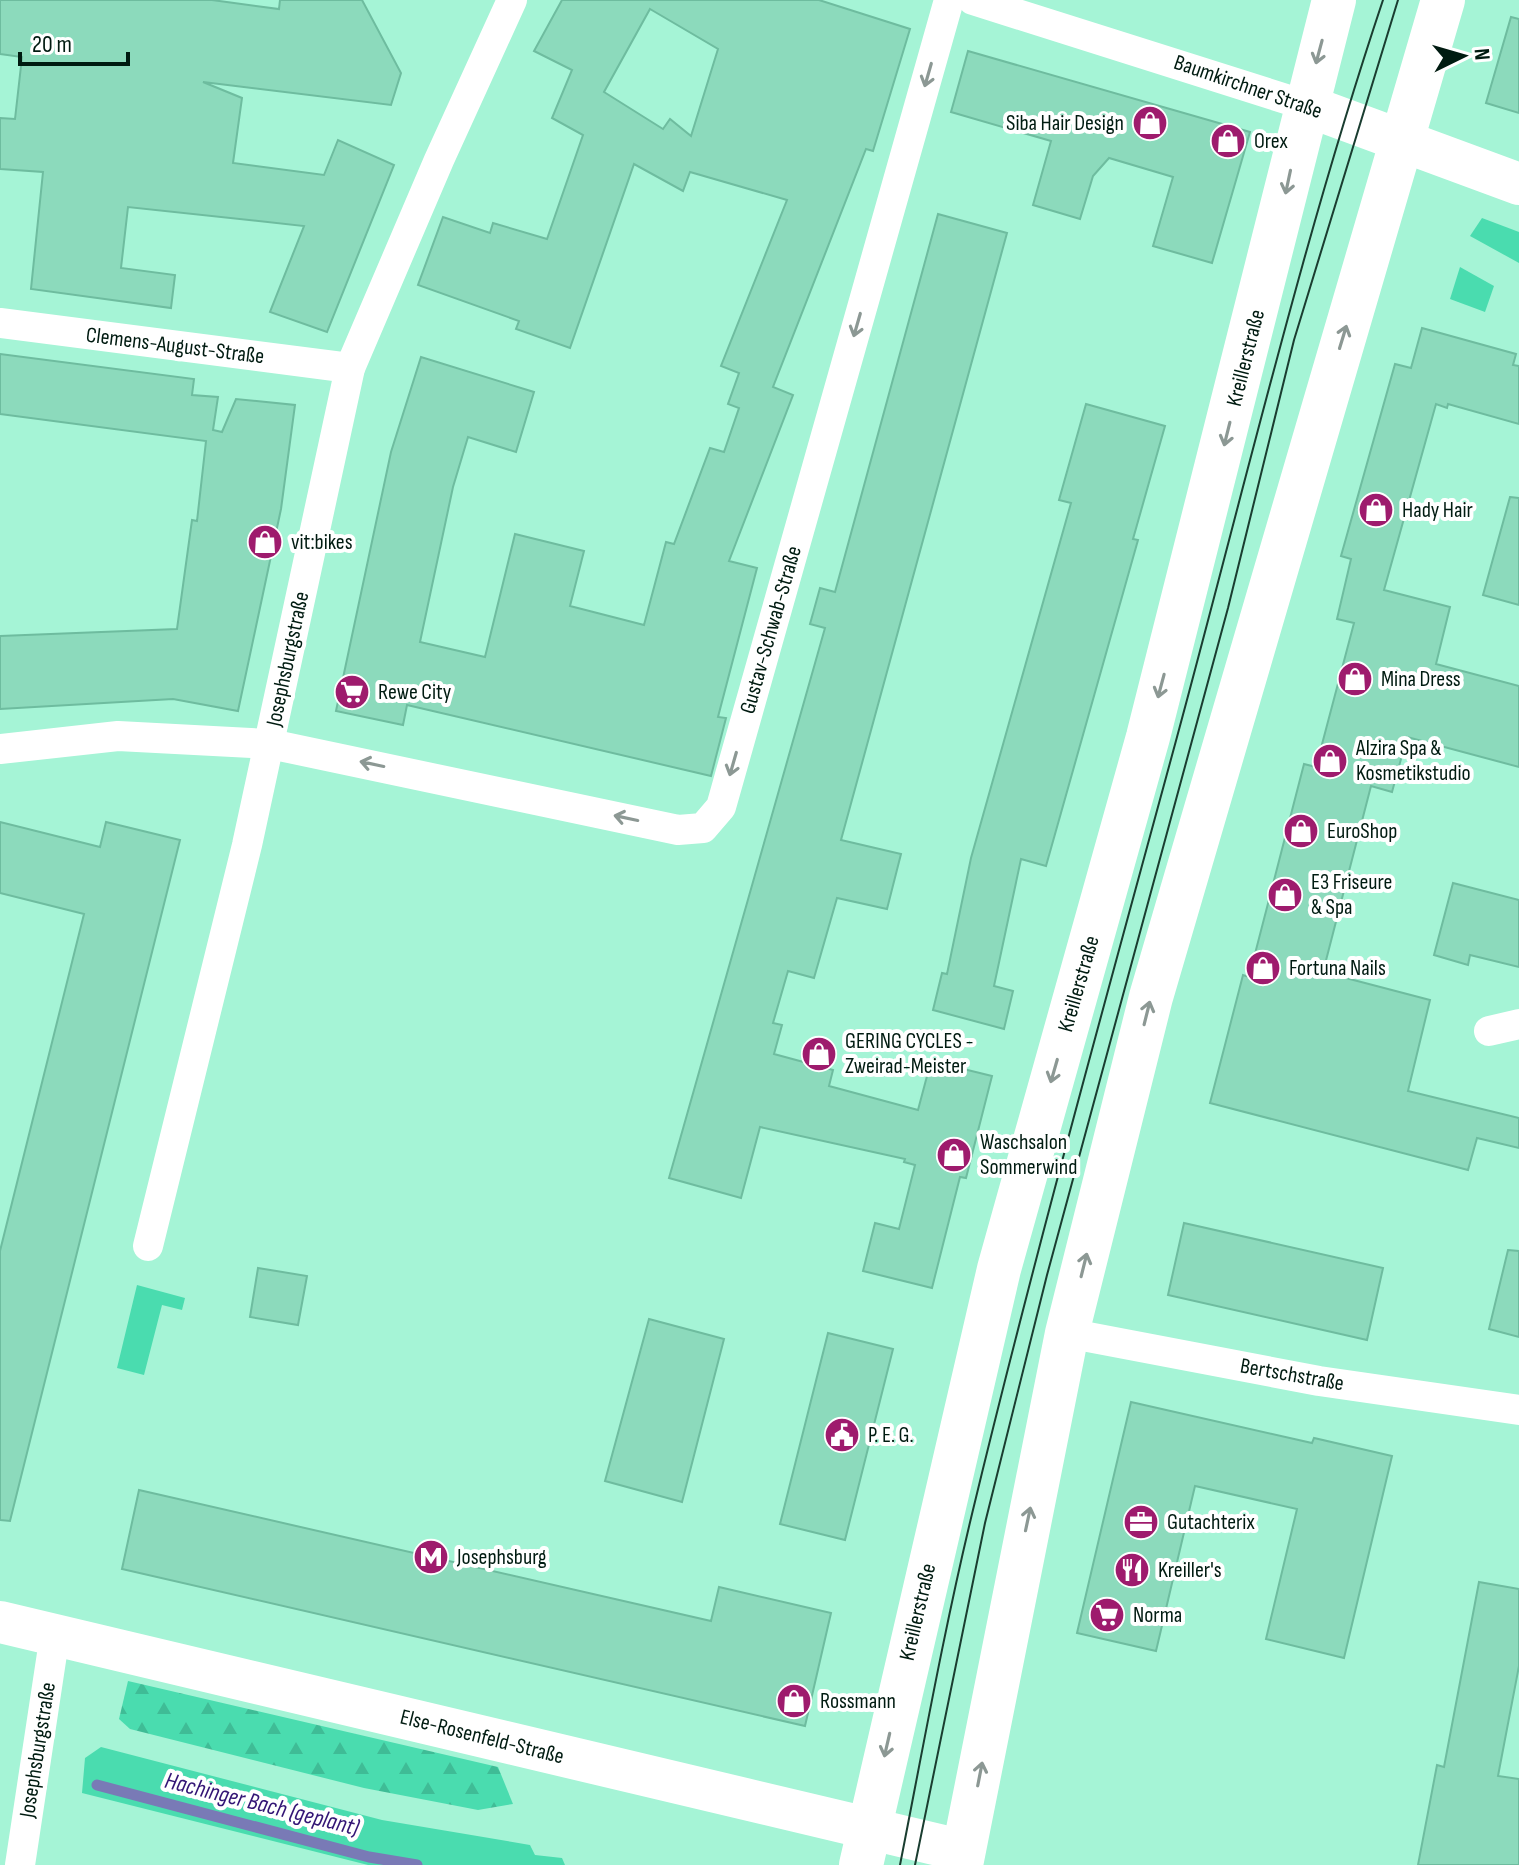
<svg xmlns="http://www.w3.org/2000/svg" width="1519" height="1865" viewBox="0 0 1519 1865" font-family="'Sofia Sans Condensed',sans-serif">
<defs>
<pattern id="forest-firs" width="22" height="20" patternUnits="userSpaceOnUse" patternTransform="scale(2)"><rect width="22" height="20" fill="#4adcaf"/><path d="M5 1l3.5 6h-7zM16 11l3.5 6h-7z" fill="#3fbc96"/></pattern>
</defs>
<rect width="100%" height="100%" fill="#a5f4d6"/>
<g fill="#4adcaf">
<path d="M 1482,218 L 1519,232 L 1519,263 L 1470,236 Z"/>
<path d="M 1460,267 L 1494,286 L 1485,312 L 1450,299 Z"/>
<path d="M 137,1285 L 185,1298 L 182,1310 L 162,1305 L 144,1375 L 117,1368 Z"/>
<path d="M 101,1747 L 382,1820 L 530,1845 L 535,1855 L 562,1858 L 565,1865 L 368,1865 L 82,1793 L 85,1758 Z"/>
</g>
<path fill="url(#forest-firs)" d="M 128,1681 L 498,1767 L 513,1804 L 478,1810 L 364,1788 L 130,1729 L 119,1719 Z"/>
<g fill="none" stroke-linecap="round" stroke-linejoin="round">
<path stroke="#797ab6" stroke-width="11" d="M 97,1785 L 369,1857 L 417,1865"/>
</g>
<g fill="#8cdabc" stroke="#6ebc9f" stroke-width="2" fill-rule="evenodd">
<path d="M 0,0 L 212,0 L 279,9 L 280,0 L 362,0 L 401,73 L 391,105 L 203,82 L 242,98 L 233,163 L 324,175 L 338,140 L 394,165 L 327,332 L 270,312 L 304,226 L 128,207 L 121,268 L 175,275 L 171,308 L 31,289 L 43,172 L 0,169 L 0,118 L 15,119 L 22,57 L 0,54 Z"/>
<path d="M 562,0 L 819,0 L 910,29 L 873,151 L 866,149 L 773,387 L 793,395 L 729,561 L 757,568 L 718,717 L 726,718 L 711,776 L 407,705 L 403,725 L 336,711 L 391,452 L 421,357 L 534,392 L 516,452 L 468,437 L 453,487 L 420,642 L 485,657 L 515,534 L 584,551 L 570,606 L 644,625 L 666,542 L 674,544 L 710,448 L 724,452 L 739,408 L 728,404 L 739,373 L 721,366 L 787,200 L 690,172 L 683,191 L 634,164 L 570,348 L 516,329 L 519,321 L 418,285 L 443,217 L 490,233 L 493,223 L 547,239 L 583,135 L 552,118 L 572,70 L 534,51 ZM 650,9 L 718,49 L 691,136 L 670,119 L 663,129 L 604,92 Z"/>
<path d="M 1511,17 L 1519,19 L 1519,113 L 1486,103 Z"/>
<path d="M 968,51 L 1250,132 L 1212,263 L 1153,246 L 1173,177 L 1109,158 L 1093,176 L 1080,219 L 1033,205 L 1051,141 L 951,112 Z"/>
<path d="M 938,214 L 1007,233 L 841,840 L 901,854 L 887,909 L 837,898 L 814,978 L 788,971 L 773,1023 L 782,1025 L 774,1054 L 833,1070 L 829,1086 L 918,1110 L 931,1061 L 992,1076 L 966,1178 L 960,1177 L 932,1288 L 863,1271 L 875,1223 L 899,1229 L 915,1165 L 904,1162 L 905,1159 L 760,1127 L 741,1198 L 669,1178 L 825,628 L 810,624 L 820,588 L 835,592 Z"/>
<path d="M 1422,328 L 1516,354 L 1513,365 L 1519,366 L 1519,424 L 1448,404 L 1447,408 L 1436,404 L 1384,590 L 1450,607 L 1436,664 L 1519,686 L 1519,767 L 1407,737 L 1392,792 L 1371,786 L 1323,972 L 1430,1000 L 1408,1091 L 1519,1118 L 1519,1148 L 1477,1138 L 1468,1170 L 1210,1103 L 1243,975 L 1249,977 L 1304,764 L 1316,767 L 1354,623 L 1337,619 L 1351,559 L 1341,556 L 1395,364 L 1411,368 Z"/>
<path d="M 0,354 L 194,379 L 192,395 L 218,397 L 213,430 L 222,432 L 236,399 L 295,405 L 281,509 L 238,711 L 173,699 L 0,709 L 0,636 L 177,629 L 192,520 L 197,521 L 206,441 L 0,414 Z"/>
<path d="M 1086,404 L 1165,426 L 1133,539 L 1138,540 L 1046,866 L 1021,859 L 994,986 L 1013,991 L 1004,1029 L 933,1010 L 942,973 L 947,974 L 971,858 L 1071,503 L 1059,500 Z"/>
<path d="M 1510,497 L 1519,498 L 1519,605 L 1483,595 Z"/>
<path d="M 0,822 L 100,847 L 106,822 L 180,840 L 10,1521 L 0,1520 L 0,1251 L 84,914 L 0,893 Z"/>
<path d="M 1453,883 L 1519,900 L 1519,967 L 1470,955 L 1468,965 L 1434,955 Z"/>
<path d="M 1184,1223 L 1383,1268 L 1367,1340 L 1168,1295 Z"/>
<path d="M 1508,1250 L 1519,1251 L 1519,1337 L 1489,1329 Z"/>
<path d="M 258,1268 L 307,1276 L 298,1325 L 250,1317 Z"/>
<path d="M 649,1319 L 724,1339 L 682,1502 L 605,1481 Z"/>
<path d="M 828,1333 L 893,1349 L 845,1540 L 780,1524 Z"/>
<path d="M 1131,1402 L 1312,1443 L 1314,1438 L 1392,1456 L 1344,1658 L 1266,1639 L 1297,1509 L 1195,1486 L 1156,1651 L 1077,1633 Z"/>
<path d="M 139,1490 L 711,1621 L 719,1587 L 831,1613 L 805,1726 L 122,1569 Z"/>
<path d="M 1479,1582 L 1519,1589 L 1519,1666 L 1498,1776 L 1519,1779 L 1519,1865 L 1418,1865 L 1437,1765 L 1444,1767 Z"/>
</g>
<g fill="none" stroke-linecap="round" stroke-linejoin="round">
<g stroke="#fff" stroke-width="30">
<path d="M 973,0 L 1305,105"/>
<path d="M 0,323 L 350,368"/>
<path d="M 0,749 L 118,736 L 270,744 L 678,830 L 703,828 L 721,807 L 949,0"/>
<path d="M 1489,1031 L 1519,1024"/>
<path d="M 148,1246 L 247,845 L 350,368 L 439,160 L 512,0"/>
<path d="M 1067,1333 L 1319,1381 L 1519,1410"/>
<path d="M 20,1865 L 55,1634"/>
</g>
<g stroke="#fff" stroke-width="42">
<path d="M 1305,105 L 1519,184"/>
<path d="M 0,1622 L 964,1851"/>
</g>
<g stroke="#fff" stroke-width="44">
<path d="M 861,1865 L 999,1269 L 1148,737 L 1334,0"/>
<path d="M 961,1865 L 1067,1333 L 1151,997 L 1443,0"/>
</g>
<g stroke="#1a3d30" stroke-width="2">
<path d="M 900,1865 C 923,1748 944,1630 972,1514 C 1035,1253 1107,995 1177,737 C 1244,490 1302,242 1383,0"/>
<path d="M 915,1865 L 985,1523 L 1047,1275 L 1228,608 L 1294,340 L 1398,0"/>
</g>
</g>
<defs><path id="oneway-shaft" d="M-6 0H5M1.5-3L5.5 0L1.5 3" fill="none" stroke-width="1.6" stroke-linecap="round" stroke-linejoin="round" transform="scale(2)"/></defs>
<g stroke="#8c9894">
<use href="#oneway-shaft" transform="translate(1319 52) rotate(105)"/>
<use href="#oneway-shaft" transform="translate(928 75) rotate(106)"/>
<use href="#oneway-shaft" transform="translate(1288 182) rotate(102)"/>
<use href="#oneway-shaft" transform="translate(857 325) rotate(106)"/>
<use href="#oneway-shaft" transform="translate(1343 337) rotate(-73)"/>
<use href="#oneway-shaft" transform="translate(1227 434) rotate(104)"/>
<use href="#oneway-shaft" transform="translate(1161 686) rotate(105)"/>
<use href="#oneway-shaft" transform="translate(372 764) rotate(-168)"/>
<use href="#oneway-shaft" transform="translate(733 764) rotate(106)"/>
<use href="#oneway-shaft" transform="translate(626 818) rotate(-168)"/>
<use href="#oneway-shaft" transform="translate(1147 1013) rotate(-76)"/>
<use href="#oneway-shaft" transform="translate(1054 1071) rotate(106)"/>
<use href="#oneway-shaft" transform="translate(1084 1265) rotate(-76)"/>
<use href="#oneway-shaft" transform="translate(1028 1519) rotate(-78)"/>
<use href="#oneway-shaft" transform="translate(887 1745) rotate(103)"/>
<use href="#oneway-shaft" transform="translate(980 1774) rotate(-79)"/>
</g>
<defs>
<symbol id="shop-disc" viewBox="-11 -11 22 22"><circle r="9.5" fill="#9e1b6d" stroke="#fff"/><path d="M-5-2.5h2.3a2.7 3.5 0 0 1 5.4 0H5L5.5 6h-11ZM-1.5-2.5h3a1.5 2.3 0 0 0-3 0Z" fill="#fff"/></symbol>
<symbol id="supermarket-disc" viewBox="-11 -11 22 22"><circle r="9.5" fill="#9e1b6d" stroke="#fff"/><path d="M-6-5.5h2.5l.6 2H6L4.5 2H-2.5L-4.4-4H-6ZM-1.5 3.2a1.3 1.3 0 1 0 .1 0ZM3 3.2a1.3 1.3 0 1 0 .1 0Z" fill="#fff"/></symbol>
<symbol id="civic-disc" viewBox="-11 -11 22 22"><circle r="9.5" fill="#9e1b6d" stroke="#fff"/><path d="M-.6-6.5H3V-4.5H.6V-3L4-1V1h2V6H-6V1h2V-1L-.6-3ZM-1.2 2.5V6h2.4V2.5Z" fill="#fff"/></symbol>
<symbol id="office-disc" viewBox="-11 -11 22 22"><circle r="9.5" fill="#9e1b6d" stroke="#fff"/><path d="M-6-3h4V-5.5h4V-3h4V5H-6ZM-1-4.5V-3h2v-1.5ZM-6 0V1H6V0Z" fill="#fff"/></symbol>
<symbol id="metro-disc" viewBox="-11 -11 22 22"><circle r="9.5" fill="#9e1b6d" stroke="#fff"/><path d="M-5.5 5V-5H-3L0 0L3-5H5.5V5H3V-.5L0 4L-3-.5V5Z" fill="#fff"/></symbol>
<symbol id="restaurant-disc" viewBox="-11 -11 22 22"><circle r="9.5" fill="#9e1b6d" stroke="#fff"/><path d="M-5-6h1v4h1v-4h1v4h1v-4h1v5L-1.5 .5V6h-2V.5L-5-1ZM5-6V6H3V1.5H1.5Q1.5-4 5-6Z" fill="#fff"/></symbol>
</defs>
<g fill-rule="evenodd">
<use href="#shop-disc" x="1130" y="103" width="40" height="40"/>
<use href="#shop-disc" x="1208" y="121" width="40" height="40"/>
<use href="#shop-disc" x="1356" y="490" width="40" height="40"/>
<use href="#shop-disc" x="245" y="522" width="40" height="40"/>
<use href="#shop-disc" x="1335" y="659" width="40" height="40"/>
<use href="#supermarket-disc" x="332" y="672" width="40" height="40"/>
<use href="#shop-disc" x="1310" y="741" width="40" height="40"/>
<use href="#shop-disc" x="1281" y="811" width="40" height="40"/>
<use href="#shop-disc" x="1265" y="875" width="40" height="40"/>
<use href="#shop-disc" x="1243" y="948" width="40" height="40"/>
<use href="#shop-disc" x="799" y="1034" width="40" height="40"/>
<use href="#shop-disc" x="934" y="1135" width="40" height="40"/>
<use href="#civic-disc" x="822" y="1415" width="40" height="40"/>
<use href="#office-disc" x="1121" y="1502" width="40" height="40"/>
<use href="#metro-disc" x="411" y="1537" width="40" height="40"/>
<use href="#restaurant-disc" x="1112" y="1550" width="40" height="40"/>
<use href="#supermarket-disc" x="1087" y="1595" width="40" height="40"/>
<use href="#shop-disc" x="774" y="1681" width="40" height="40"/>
</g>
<g text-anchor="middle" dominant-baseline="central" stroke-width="8" stroke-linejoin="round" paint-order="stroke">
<g font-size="22" fill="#001b11" stroke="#fff">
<text transform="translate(1248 87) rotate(19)">Baumkirchner Straße</text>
<text transform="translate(175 346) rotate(7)">Clemens-August-Straße</text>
<text transform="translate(1246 358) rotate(-76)">Kreillerstraße</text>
<text transform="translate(771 630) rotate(-74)">Gustav-Schwab-Straße</text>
<text transform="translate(288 659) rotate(-78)">Josephsburgstraße</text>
<text transform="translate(1079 984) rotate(-74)">Kreillerstraße</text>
<text transform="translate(1292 1375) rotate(10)">Bertschstraße</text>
<text transform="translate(918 1612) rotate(-77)">Kreillerstraße</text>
<text transform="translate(482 1737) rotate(14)">Else-Rosenfeld-Straße</text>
<text transform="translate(38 1750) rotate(-81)">Josephsburgstraße</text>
</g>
<g font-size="22" fill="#001b11" stroke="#fff" text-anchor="start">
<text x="1124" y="123" text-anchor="end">Siba Hair Design</text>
<text x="1254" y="141">Orex</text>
<text x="1402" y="510">Hady Hair</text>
<text x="291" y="542">vit:bikes</text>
<text x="1381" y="679">Mina Dress</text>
<text x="378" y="692">Rewe City</text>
<text x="1356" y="748">Alzira Spa &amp;<tspan x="1356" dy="25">Kosmetikstudio</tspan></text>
<text x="1327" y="831">EuroShop</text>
<text x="1311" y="882">E3 Friseure<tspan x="1311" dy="25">&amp; Spa</tspan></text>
<text x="1289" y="968">Fortuna Nails</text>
<text x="845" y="1041">GERING CYCLES -<tspan x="845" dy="25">Zweirad-Meister</tspan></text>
<text x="980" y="1142">Waschsalon<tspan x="980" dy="25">Sommerwind</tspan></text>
<text x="868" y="1435">P. E. G.</text>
<text x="1167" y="1522">Gutachterix</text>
<text x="457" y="1557">Josephsburg</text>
<text x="1158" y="1570">Kreiller's</text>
<text x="1133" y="1615">Norma</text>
<text x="820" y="1701">Rossmann</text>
</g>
<g font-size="24" font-style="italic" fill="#331575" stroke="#fff">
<text transform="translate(262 1804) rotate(14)">Hachinger Bach (geplant)</text>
</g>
</g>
<g transform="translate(1463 56) rotate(85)" stroke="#ffffff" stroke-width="6" paint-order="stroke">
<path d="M0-6L14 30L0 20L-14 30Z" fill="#001b11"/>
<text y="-12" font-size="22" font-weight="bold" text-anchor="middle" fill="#001b11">N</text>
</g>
<path d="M20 52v12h108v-12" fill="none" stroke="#001b11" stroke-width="4"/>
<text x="32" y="52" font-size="24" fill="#001b11" stroke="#ffffff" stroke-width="6" paint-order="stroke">20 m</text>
</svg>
